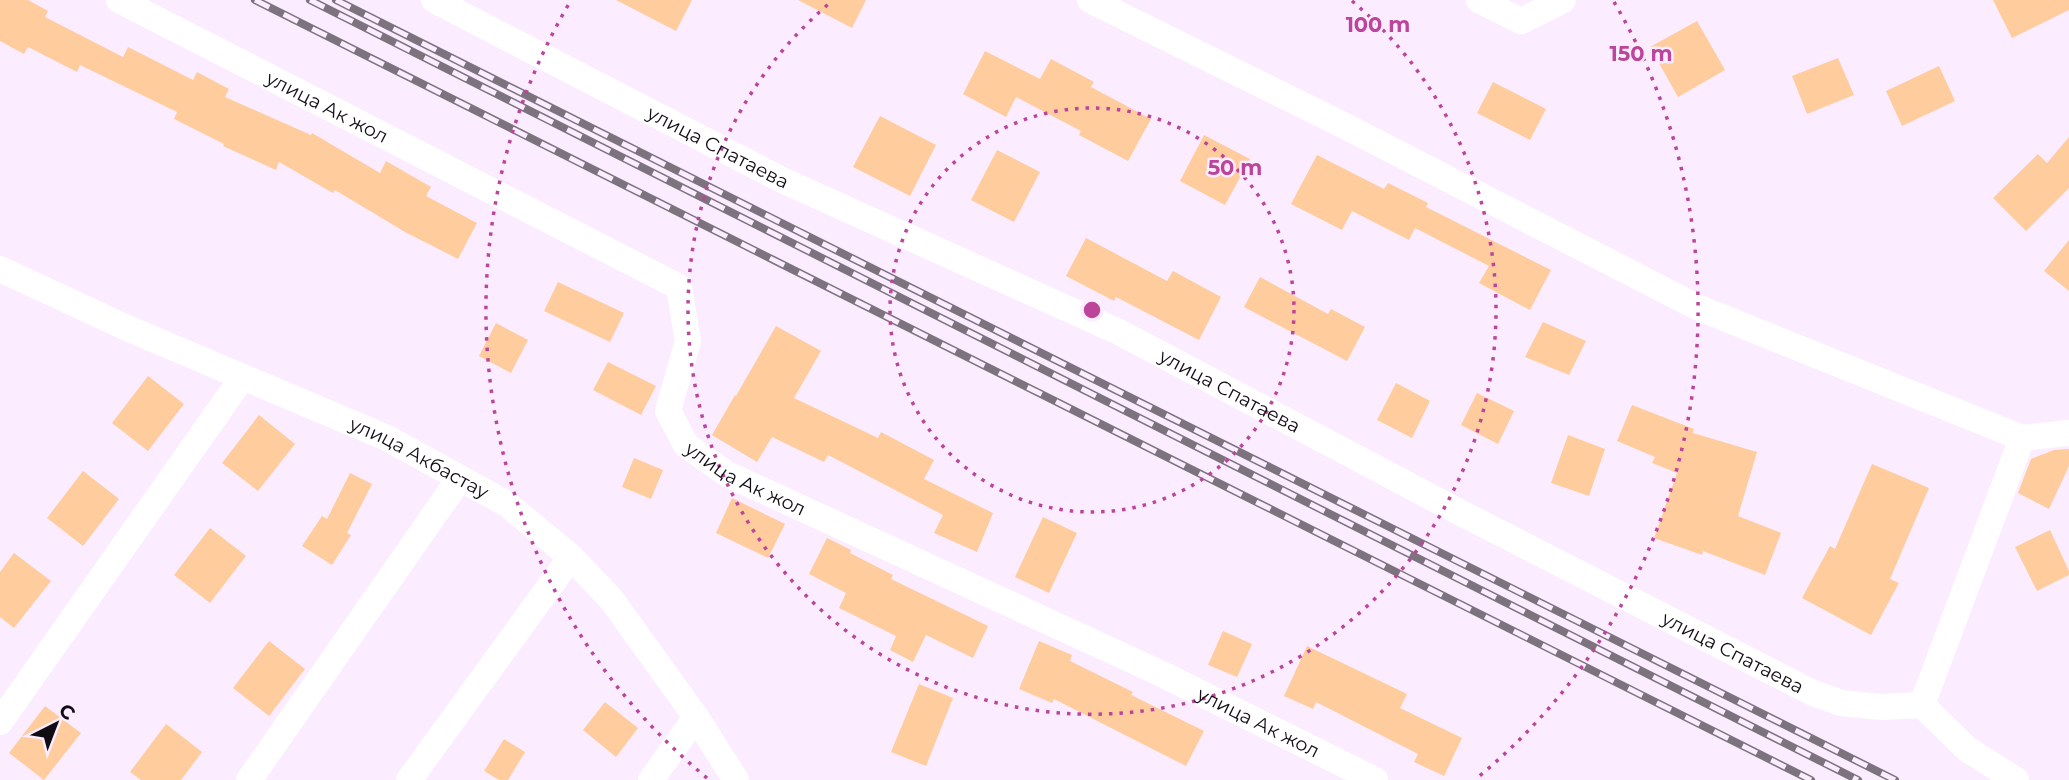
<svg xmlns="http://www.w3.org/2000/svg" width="2069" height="780" viewBox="0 0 2069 780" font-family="Montserrat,sans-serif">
<rect width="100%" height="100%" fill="#fbedff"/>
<g fill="#ffcc9d">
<path d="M 0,0 L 28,0 L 48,11 L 45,17 L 123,57 L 128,47 L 193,80 L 197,72 L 229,89 L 225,97 L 311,135 L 312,133 L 380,173 L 386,161 L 431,187 L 426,196 L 477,223 L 458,259 L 405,232 L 335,190 L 333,193 L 279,162 L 276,170 L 223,146 L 224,144 L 174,119 L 177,112 L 80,65 L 77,72 L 28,47 L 24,54 L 0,41 Z"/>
<path d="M 616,0 L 692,0 L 676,31 Z"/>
<path d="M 798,0 L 866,0 L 852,28 Z"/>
<path d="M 1993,0 L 2069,0 L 2069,10 L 2012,38 Z"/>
<path d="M 1697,21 L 1725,70 L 1678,97 L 1650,47 Z"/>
<path d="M 985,51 L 1040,79 L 1051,59 L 1094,82 L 1091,87 L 1151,119 L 1128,161 L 1079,135 L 1081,131 L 1016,97 L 1006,117 L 963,94 Z"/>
<path d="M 1838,58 L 1854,95 L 1807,114 L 1792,76 Z"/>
<path d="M 1939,66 L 1955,101 L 1902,126 L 1886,91 Z"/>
<path d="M 1493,82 L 1546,109 L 1530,140 L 1477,113 Z"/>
<path d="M 880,116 L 936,145 L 910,196 L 853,167 Z"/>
<path d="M 1204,135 L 1250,159 L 1225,205 L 1180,181 Z"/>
<path d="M 2069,137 L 2069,188 L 2026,231 L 1993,198 L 2038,154 L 2047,163 Z"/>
<path d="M 997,150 L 1040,172 L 1014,222 L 971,200 Z"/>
<path d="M 1317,155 L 1384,189 L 1388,183 L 1428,203 L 1426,207 L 1551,270 L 1530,310 L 1479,283 L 1489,266 L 1415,228 L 1409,240 L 1352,211 L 1342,230 L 1291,204 Z"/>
<path d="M 1086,238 L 1167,281 L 1173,271 L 1221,297 L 1199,340 L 1116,297 L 1114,301 L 1066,276 Z"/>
<path d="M 2069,240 L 2069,291 L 2044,271 Z"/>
<path d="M 1260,277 L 1328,314 L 1331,309 L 1365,327 L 1347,361 L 1244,307 Z"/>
<path d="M 558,282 L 624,313 L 610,342 L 544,311 Z"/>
<path d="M 1543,322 L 1586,341 L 1569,375 L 1525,357 Z"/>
<path d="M 496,323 L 528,340 L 511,373 L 479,356 Z"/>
<path d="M 776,326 L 821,351 L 794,398 L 878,438 L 881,432 L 934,460 L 924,479 L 993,513 L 977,552 L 934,533 L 943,515 L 828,455 L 824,462 L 772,437 L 757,462 L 712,435 L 735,395 L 736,396 Z"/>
<path d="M 608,362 L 656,386 L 641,415 L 593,390 Z"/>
<path d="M 148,376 L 184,404 L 148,451 L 112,423 Z"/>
<path d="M 1396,383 L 1430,401 L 1412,438 L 1377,420 Z"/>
<path d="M 1477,393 L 1514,411 L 1498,444 L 1461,425 Z"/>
<path d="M 1632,405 L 1694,429 L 1693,433 L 1757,452 L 1738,516 L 1781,533 L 1765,575 L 1703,551 L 1702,555 L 1654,538 L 1677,473 L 1652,463 L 1655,457 L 1617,441 Z"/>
<path d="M 259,415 L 295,444 L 258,491 L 222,463 Z"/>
<path d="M 1568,435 L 1605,449 L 1589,496 L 1551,483 Z"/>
<path d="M 2069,449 L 2069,466 L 2049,509 L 2018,493 L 2031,459 L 2054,450 Z"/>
<path d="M 634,458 L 663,470 L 651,499 L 622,487 Z"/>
<path d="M 1872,464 L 1929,488 L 1890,579 L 1899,583 L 1871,635 L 1802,598 L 1830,546 L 1835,549 Z"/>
<path d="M 83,471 L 119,499 L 83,546 L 47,518 Z"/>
<path d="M 350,473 L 372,484 L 347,533 L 351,535 L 332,565 L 302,546 L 322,516 L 327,519 Z"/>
<path d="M 732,498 L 785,524 L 768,558 L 716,533 Z"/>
<path d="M 1043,517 L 1077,533 L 1049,593 L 1015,577 Z"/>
<path d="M 210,528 L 246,556 L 210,603 L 174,575 Z"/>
<path d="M 2050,530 L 2069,571 L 2069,575 L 2037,591 L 2015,547 Z"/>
<path d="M 827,538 L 851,550 L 850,553 L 893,575 L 891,579 L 988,626 L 973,658 L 926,635 L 913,662 L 890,650 L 896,636 L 839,608 L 846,593 L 809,574 Z"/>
<path d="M 14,553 L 51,581 L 14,628 L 0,617 L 0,572 Z"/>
<path d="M 1223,631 L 1252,644 L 1237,677 L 1208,665 Z"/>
<path d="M 269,641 L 305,669 L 269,716 L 233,688 Z"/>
<path d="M 1039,641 L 1072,655 L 1070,661 L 1133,692 L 1131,695 L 1204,731 L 1186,766 L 1054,699 L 1052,703 L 1019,689 Z"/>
<path d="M 1307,646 L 1407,694 L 1400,708 L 1462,738 L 1444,776 L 1414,762 L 1418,754 L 1316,702 L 1313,709 L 1284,696 Z"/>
<path d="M 919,684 L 953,698 L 926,766 L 891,752 Z"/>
<path d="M 605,702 L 638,728 L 616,757 L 583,730 Z"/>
<path d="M 45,706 L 81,733 L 44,780 L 9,753 Z"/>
<path d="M 166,724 L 202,752 L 181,780 L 141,780 L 130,772 Z"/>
<path d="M 504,739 L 525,752 L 508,780 L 499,780 L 484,771 Z"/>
</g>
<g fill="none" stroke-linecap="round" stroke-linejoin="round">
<g stroke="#fff" stroke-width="26">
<path id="s1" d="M 119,0 L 679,287 L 688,341 L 668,411 L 686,445 L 727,474 L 1162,674 L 1375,780"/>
<path id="s2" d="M 434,0 L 782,180 L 1119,332 L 1463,514 L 1811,692 L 1841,703 L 1881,707 L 1922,705 L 1967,749 L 2016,780"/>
<path d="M 1090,0 L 1341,124 L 1697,307 L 2022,438 L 2069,433"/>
<path d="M 1479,0 L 1521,21 L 1563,0"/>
<path id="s3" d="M 0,269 L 127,328 L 387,438 L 507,504 L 571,557 L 611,599 L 696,717 L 736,780"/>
<path d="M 1922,705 L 2022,438"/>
<path d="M 0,722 L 242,378"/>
<path d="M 249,780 L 460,478"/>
<path d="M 409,780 L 571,557"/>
<path d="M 651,780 L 696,717"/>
</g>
<defs>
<g id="rail">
<path d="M 255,0 L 1811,780"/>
<path d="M 310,0 L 1858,780"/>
<path d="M 336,0 L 1895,780"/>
</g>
</defs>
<use href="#rail" stroke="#7c737f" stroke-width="8"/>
<use href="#rail" stroke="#fbedff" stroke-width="5" stroke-dasharray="16" stroke-linecap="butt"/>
</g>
<g fill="none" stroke="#bc459b" stroke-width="3.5" stroke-dasharray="3.5 7">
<circle cx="1092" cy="310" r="202"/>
<path d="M1352 1A404 404 0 1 1 832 1"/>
<path d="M707 778A606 606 0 0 1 570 2M1614 2A606 606 0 0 1 1477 778"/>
</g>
<g text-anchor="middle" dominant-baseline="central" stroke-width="5" stroke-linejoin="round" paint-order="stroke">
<g font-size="19" fill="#110c13" stroke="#fbedff">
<text stroke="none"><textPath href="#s1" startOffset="234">улица Ак жол</textPath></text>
<text stroke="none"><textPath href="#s2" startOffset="320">улица Спатаева</textPath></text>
<text stroke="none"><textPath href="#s2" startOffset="887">улица Спатаева</textPath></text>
<text stroke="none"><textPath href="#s3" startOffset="460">улица Акбастау</textPath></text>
<text stroke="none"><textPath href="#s1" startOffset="864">улица Ак жол</textPath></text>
<text stroke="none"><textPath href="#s2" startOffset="1454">улица Спатаева</textPath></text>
<text stroke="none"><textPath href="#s1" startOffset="1432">улица Ак жол</textPath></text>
</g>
</g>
<circle cx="1092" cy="310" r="10" fill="#bc459b" stroke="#fbedff" stroke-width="3.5"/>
<g font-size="21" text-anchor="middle" font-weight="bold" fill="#bc459b" stroke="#fbedff" stroke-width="5" stroke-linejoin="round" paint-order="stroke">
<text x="1378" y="32">100 m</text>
<text x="1641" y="61">150 m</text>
<text x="1235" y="175">50 m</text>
</g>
<g transform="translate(56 724) rotate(42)" stroke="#fbedff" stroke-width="5" paint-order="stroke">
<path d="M0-5L12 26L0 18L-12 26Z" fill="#110c13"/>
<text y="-10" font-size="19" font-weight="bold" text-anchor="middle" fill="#110c13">С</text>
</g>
</svg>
